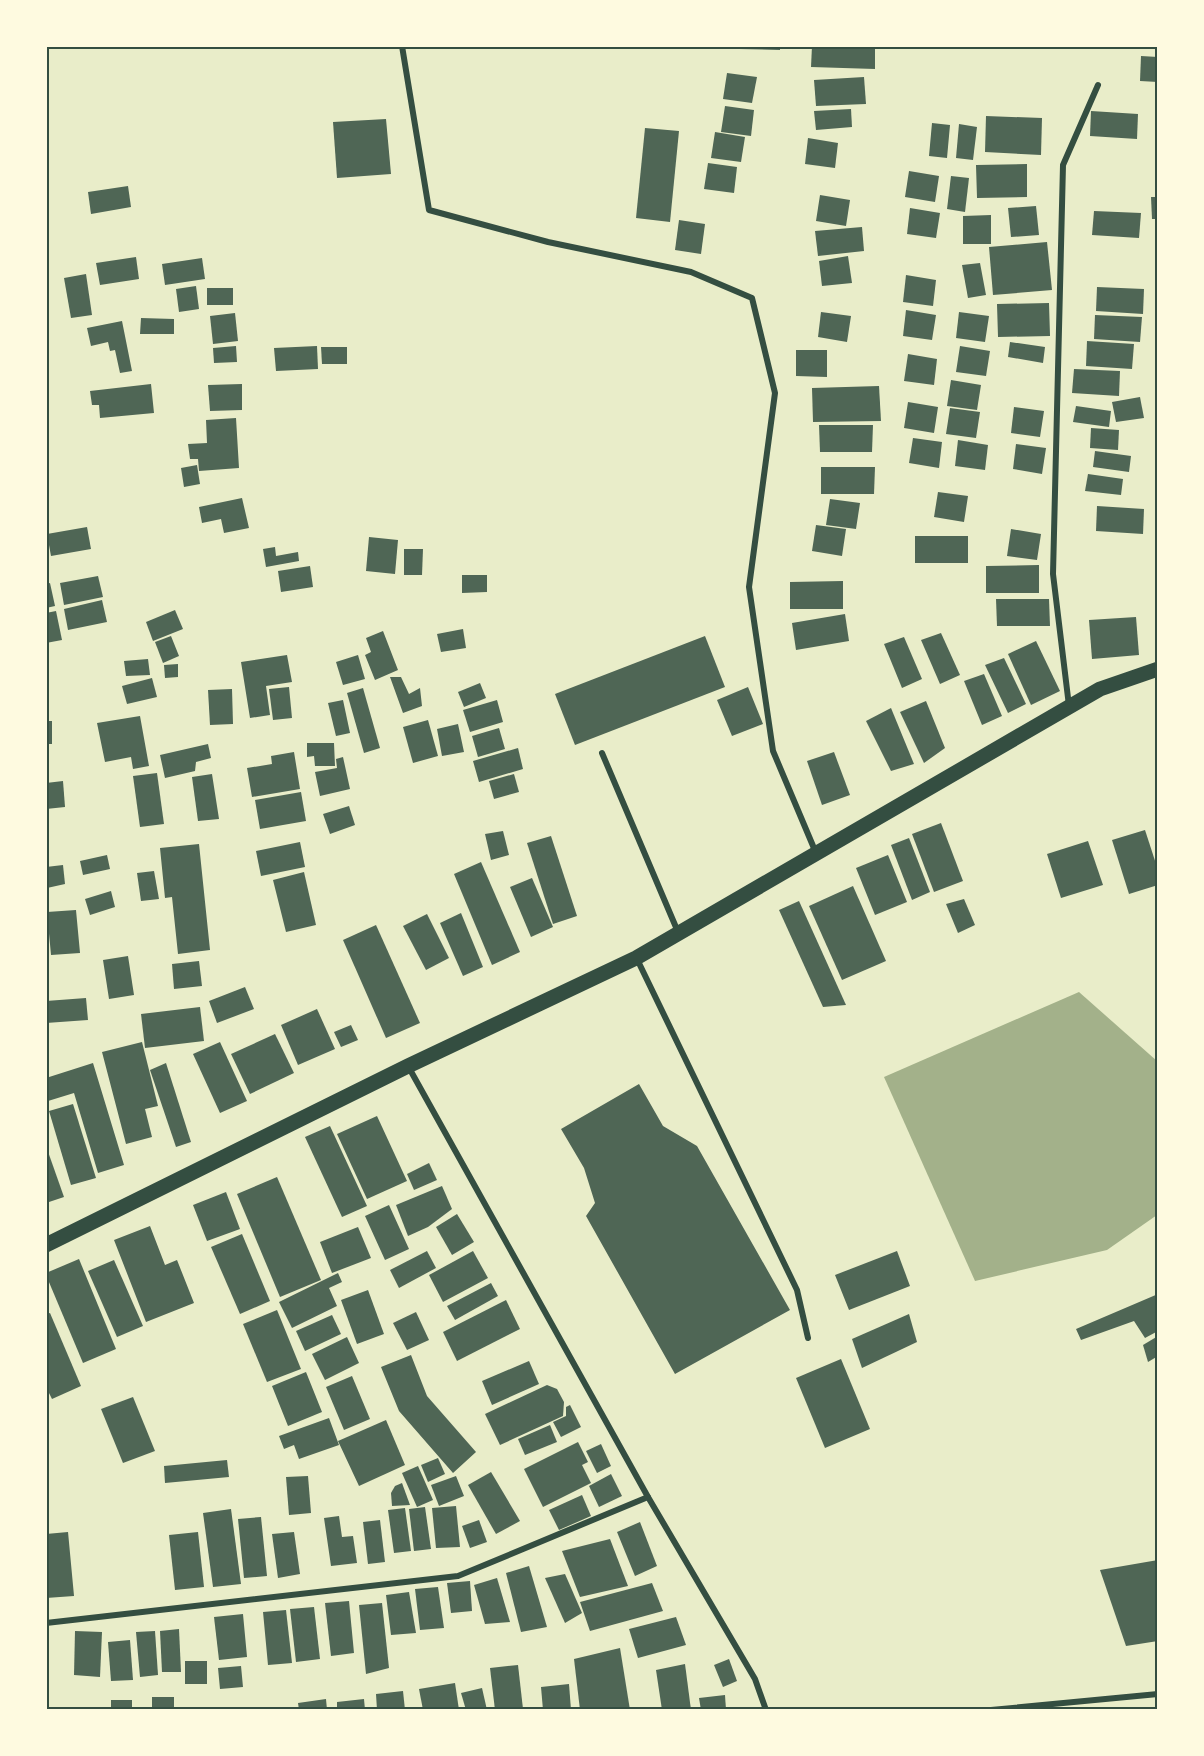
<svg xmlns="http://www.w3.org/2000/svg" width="1204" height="1756" viewBox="0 0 1204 1756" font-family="'Nunito Sans',sans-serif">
<rect width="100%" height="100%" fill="#e9edc9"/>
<path fill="#a3b18a" d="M 1079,992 L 1157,1061 L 1157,1215 L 1107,1250 L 975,1281 L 884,1077 Z"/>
<g fill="#4f6655">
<path d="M 739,46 L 780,46 L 780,50 L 739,49 Z"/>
<path d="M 812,46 L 875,46 L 875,69 L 811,67 Z"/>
<path d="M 1141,56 L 1158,57 L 1158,82 L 1140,81 Z"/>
<path d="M 727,73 L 757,77 L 752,103 L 723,99 Z"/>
<path d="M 864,77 L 866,104 L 816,106 L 814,80 Z"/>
<path d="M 725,106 L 754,110 L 751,136 L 721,132 Z"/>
<path d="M 851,109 L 852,127 L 816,130 L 814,111 Z"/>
<path d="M 1091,111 L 1138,114 L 1137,139 L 1090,136 Z"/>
<path d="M 986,116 L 1042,118 L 1041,155 L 985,152 Z"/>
<path d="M 386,119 L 391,174 L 337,178 L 333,122 Z"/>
<path d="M 932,123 L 950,125 L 947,158 L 929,156 Z"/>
<path d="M 959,124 L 977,127 L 973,160 L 956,158 Z"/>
<path d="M 645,128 L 679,131 L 670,222 L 636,218 Z"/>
<path d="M 715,132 L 745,137 L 741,162 L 711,158 Z"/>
<path d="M 808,138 L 838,143 L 835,168 L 805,164 Z"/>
<path d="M 708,163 L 737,167 L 734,193 L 704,189 Z"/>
<path d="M 1027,164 L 1027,197 L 977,198 L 976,165 Z"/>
<path d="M 909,171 L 939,176 L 935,202 L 905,197 Z"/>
<path d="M 951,176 L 969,178 L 965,212 L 947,209 Z"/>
<path d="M 128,186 L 131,207 L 91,214 L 88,192 Z"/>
<path d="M 820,195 L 850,200 L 846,226 L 816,221 Z"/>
<path d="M 1151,197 L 1158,197 L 1158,219 L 1152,219 Z"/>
<path d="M 1036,206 L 1039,235 L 1011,237 L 1008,208 Z"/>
<path d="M 910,208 L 940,213 L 936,238 L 907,234 Z"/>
<path d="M 1094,211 L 1141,213 L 1139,238 L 1092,235 Z"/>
<path d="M 991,215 L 991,244 L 963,244 L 963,216 Z"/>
<path d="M 679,220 L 705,224 L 701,254 L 675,250 Z"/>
<path d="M 862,227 L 864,251 L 818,256 L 815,231 Z"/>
<path d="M 1047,242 L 1052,290 L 993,295 L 989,247 Z"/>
<path d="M 848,256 L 852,283 L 822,286 L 819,261 Z"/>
<path d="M 136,257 L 139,279 L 100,285 L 96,263 Z"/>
<path d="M 202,258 L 205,279 L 165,285 L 162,264 Z"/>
<path d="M 980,263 L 986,295 L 968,298 L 962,265 Z"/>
<path d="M 86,274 L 92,315 L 71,318 L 64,278 Z"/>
<path d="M 906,275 L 936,280 L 933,306 L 903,302 Z"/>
<path d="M 196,286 L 199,309 L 179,312 L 176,289 Z"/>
<path d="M 1097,287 L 1144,289 L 1143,314 L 1096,311 Z"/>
<rect x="207" y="288" width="26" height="17"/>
<path d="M 1049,303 L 1050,336 L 998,337 L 997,304 Z"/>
<path d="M 906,310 L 936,315 L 932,340 L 903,336 Z"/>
<path d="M 821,312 L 851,316 L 847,342 L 818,337 Z"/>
<path d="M 959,312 L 989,316 L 985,342 L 956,338 Z"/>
<path d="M 235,313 L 238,341 L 213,344 L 210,316 Z"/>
<path d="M 1095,315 L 1142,317 L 1140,342 L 1094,339 Z"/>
<path d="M 141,318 L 174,319 L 174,334 L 140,334 Z"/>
<path d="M 122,321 L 132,371 L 120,373 L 115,350 L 110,351 L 108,342 L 91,346 L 87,328 Z"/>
<path d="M 1087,341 L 1134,344 L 1132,369 L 1086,366 Z"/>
<path d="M 1010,342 L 1045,347 L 1043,363 L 1008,357 Z"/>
<path d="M 236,346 L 237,362 L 214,363 L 213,348 Z"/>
<path d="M 317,346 L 318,369 L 276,371 L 274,348 Z"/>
<path d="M 960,346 L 990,351 L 986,376 L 956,372 Z"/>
<path d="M 321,347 L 347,347 L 347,364 L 322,364 Z"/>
<path d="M 796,350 L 827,350 L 827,377 L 796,376 Z"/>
<path d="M 908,354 L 937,359 L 934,385 L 904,381 Z"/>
<path d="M 1074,369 L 1120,371 L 1119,396 L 1072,393 Z"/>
<path d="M 951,380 L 981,385 L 977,410 L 947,406 Z"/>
<path d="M 151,384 L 154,413 L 100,418 L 99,405 L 92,405 L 90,391 Z"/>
<path d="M 242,384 L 242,410 L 210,411 L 208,385 Z"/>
<path d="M 879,386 L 881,421 L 813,422 L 812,388 Z"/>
<path d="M 1140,397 L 1144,418 L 1116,422 L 1112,402 Z"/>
<path d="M 908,402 L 938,407 L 934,433 L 904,428 Z"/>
<path d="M 1076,406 L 1111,411 L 1109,427 L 1073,422 Z"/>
<path d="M 1014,407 L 1044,411 L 1040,437 L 1011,433 Z"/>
<path d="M 950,408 L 980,412 L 976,438 L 946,434 Z"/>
<path d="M 236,418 L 239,468 L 199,471 L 198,459 L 190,459 L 188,444 L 207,443 L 206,420 Z"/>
<path d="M 819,425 L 873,425 L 872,452 L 820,452 Z"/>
<path d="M 1091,428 L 1119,430 L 1118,450 L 1090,448 Z"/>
<path d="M 913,438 L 942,442 L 939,468 L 909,463 Z"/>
<path d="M 958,440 L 988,445 L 985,470 L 955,466 Z"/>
<path d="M 1016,444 L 1046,448 L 1042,474 L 1013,469 Z"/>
<path d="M 1095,451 L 1131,456 L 1129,472 L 1093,467 Z"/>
<path d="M 197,465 L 200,484 L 184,487 L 181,468 Z"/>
<path d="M 821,467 L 875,467 L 874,494 L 821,494 Z"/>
<path d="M 1088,474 L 1123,479 L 1121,495 L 1085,491 Z"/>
<path d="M 938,492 L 968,496 L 964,522 L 934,517 Z"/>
<path d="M 242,498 L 249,528 L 224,533 L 221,519 L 202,523 L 199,507 Z"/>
<path d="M 830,499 L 860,503 L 856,529 L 826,525 Z"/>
<path d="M 1097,506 L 1144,509 L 1143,534 L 1096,531 Z"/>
<path d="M 816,525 L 846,529 L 842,556 L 812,551 Z"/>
<path d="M 87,527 L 91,549 L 51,556 L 47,534 Z"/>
<path d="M 1011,529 L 1041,534 L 1037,560 L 1007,556 Z"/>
<rect x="915" y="536" width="53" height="27"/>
<path d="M 369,537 L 398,540 L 395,574 L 366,571 Z"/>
<path d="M 275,547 L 276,556 L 298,552 L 299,561 L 266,567 L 263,549 Z"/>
<path d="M 404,549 L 423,549 L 422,575 L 404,575 Z"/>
<path d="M 1039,565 L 1039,593 L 986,593 L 986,566 Z"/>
<path d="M 310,566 L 313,587 L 281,592 L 278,571 Z"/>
<path d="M 462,575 L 487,575 L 487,592 L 462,593 Z"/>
<path d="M 98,576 L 103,597 L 64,605 L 60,583 Z"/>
<path d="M 843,581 L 843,609 L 790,609 L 790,582 Z"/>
<path d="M 50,583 L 55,606 L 46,608 L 46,584 Z"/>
<path d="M 996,599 L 1049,599 L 1050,626 L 997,626 Z"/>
<path d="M 102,600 L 107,622 L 68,630 L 64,609 Z"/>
<path d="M 175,610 L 183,629 L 153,641 L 146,622 Z"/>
<path d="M 56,611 L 62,640 L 46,643 L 46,613 Z"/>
<path d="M 845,614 L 849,641 L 796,650 L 792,623 Z"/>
<path d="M 1136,617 L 1139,655 L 1092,659 L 1089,620 Z"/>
<path d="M 463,629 L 466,648 L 441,652 L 437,634 Z"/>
<path d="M 383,631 L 398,670 L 375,680 L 365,655 L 371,652 L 366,638 Z"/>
<path d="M 941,633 L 960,675 L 940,684 L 921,640 Z"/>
<path d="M 171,636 L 179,656 L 163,663 L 155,642 Z"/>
<path d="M 705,636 L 725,687 L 575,745 L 555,694 Z"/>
<path d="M 904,637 L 922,679 L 902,688 L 884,644 Z"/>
<path d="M 1036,641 L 1060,691 L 1031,705 L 1008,654 Z"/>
<path d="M 287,655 L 292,682 L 266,686 L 270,715 L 250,718 L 241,662 Z"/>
<path d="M 358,655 L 365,679 L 343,685 L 336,662 Z"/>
<path d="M 1004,658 L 1026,704 L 1008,713 L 985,665 Z"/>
<path d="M 148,659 L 150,675 L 126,676 L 124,661 Z"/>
<path d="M 178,664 L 178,677 L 165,678 L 164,665 Z"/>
<path d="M 984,674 L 1002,716 L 982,725 L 964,681 Z"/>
<path d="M 390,677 L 401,677 L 409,694 L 420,688 L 422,706 L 403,713 Z"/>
<path d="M 152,678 L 157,697 L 127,704 L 122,686 Z"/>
<path d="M 480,683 L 486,698 L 464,707 L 458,692 Z"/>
<path d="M 289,687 L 292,718 L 273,720 L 269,689 Z"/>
<path d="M 748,687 L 763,724 L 732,736 L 717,700 Z"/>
<path d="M 363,688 L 380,748 L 364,753 L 347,693 Z"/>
<path d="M 232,689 L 233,724 L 210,725 L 208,690 Z"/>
<path d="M 343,700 L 350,733 L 336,736 L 328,703 Z"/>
<path d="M 497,700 L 503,722 L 470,732 L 463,710 Z"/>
<path d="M 926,701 L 945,748 L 924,763 L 900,712 Z"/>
<path d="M 891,708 L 914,764 L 891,771 L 866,721 Z"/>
<path d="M 140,716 L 149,766 L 133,769 L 131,757 L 105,762 L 97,723 Z"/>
<path d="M 428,720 L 438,756 L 413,763 L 403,727 Z"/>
<rect x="46" y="721" width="6" height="23"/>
<path d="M 458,724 L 464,752 L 442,756 L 437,729 Z"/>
<path d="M 499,728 L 505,749 L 478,757 L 472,736 Z"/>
<path d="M 307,743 L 334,743 L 335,766 L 315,766 L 314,756 L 307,757 Z"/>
<path d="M 208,744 L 211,758 L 196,762 L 195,771 L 165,778 L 160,755 Z"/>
<path d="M 518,748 L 523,769 L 479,782 L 473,761 Z"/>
<path d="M 294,752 L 300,789 L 252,797 L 247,768 L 272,764 L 271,756 Z"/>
<path d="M 834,752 L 850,795 L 822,805 L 807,761 Z"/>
<path d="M 343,757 L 350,789 L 320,796 L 315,772 L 337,768 L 336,759 Z"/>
<path d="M 157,773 L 164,824 L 140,827 L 133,776 Z"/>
<path d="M 212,774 L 219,819 L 198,821 L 192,777 Z"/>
<path d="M 514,774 L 519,792 L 494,799 L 489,781 Z"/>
<path d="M 63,781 L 65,807 L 46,809 L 46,783 Z"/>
<path d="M 301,792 L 306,821 L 260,829 L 255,800 Z"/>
<path d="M 349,806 L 355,825 L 330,834 L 323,814 Z"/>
<path d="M 941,823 L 963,881 L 934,892 L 912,834 Z"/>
<path d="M 1145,830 L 1158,870 L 1158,885 L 1129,894 L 1112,840 Z"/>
<path d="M 503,831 L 509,855 L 491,860 L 485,834 Z"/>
<path d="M 551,836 L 577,916 L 553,924 L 527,843 Z"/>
<path d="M 909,838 L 930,892 L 912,900 L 891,845 Z"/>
<path d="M 1088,841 L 1103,885 L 1061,898 L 1047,854 Z"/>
<path d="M 300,842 L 305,867 L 261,876 L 256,851 Z"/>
<path d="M 199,844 L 210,950 L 178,954 L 172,897 L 165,898 L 160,848 Z"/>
<path d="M 107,855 L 110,869 L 83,875 L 80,861 Z"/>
<path d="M 888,855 L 907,902 L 875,915 L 856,868 Z"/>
<path d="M 481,862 L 520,952 L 492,965 L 454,874 Z"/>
<path d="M 63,865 L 65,884 L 47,888 L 46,867 Z"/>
<path d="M 154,871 L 159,899 L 141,901 L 137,873 Z"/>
<path d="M 304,872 L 316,925 L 286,932 L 273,880 Z"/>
<path d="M 532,878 L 553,927 L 531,937 L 510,887 Z"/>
<path d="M 853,886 L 886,961 L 842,980 L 809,906 Z"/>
<path d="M 111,891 L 115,907 L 90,915 L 85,899 Z"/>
<path d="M 964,899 L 975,925 L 958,933 L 946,904 Z"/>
<path d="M 799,901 L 846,1005 L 823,1007 L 779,910 Z"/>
<path d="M 76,910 L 80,953 L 51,955 L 47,912 Z"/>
<path d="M 461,913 L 483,967 L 463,976 L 440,923 Z"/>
<path d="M 427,914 L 449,958 L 426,970 L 403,926 Z"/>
<path d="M 376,925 L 420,1023 L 386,1038 L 343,940 Z"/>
<path d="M 128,956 L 134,995 L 109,999 L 103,960 Z"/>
<path d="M 199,961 L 202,986 L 174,989 L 172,964 Z"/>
<path d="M 245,987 L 254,1009 L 217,1023 L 209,1001 Z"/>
<path d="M 86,998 L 88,1020 L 46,1023 L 46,1001 Z"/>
<path d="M 200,1007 L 204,1041 L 145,1048 L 141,1014 Z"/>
<path d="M 317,1009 L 335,1049 L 298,1065 L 281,1025 Z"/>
<path d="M 351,1025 L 358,1040 L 341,1047 L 334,1032 Z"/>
<path d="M 275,1034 L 294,1073 L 250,1094 L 231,1054 Z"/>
<path d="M 142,1042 L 158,1106 L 145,1109 L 152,1137 L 126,1144 L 102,1052 Z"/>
<path d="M 220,1042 L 247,1101 L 220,1113 L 193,1054 Z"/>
<path d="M 93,1063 L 124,1165 L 98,1173 L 74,1093 L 48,1101 L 46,1096 L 46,1078 Z"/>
<path d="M 166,1063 L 191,1142 L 176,1147 L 150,1070 Z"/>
<path d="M 639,1084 L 663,1126 L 697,1146 L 790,1310 L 675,1374 L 586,1216 L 595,1203 L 584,1168 L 561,1129 Z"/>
<path d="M 73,1104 L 96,1178 L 71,1185 L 49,1111 Z"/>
<path d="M 377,1116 L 407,1181 L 367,1199 L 337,1134 Z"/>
<path d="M 330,1126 L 367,1206 L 342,1217 L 305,1137 Z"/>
<path d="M 46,1146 L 64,1197 L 46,1203 Z"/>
<path d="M 429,1163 L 437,1180 L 414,1190 L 407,1174 Z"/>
<path d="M 277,1177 L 321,1280 L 280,1297 L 237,1194 Z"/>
<path d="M 442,1186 L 452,1209 L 428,1227 L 408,1236 L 396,1205 Z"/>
<path d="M 226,1192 L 240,1229 L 207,1241 L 193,1205 Z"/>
<path d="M 389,1205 L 409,1249 L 385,1260 L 365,1216 Z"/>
<path d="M 457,1214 L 474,1242 L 452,1255 L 436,1227 Z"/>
<path d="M 150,1226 L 165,1265 L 177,1260 L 194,1303 L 146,1322 L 114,1240 Z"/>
<path d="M 358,1227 L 371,1258 L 332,1273 L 320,1242 Z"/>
<path d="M 242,1234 L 270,1301 L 240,1314 L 211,1247 Z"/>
<path d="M 427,1251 L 436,1268 L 399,1288 L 390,1270 Z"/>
<path d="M 473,1251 L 488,1278 L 443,1302 L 429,1275 Z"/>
<path d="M 897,1251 L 910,1286 L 849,1310 L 835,1275 Z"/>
<path d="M 79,1259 L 116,1349 L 83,1363 L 46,1275 L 46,1273 Z"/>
<path d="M 114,1260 L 143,1326 L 117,1337 L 88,1271 Z"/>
<path d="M 338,1273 L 342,1282 L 329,1288 L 337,1306 L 292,1328 L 279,1302 Z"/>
<path d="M 491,1283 L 498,1296 L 455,1320 L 447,1306 Z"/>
<path d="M 368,1290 L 384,1334 L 357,1344 L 341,1300 Z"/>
<path d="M 1158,1294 L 1158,1331 L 1145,1338 L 1134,1321 L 1081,1340 L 1076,1329 Z"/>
<path d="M 506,1300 L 520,1329 L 457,1361 L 443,1332 Z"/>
<path d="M 277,1310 L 301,1369 L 267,1382 L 243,1324 Z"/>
<path d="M 416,1312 L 429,1340 L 407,1350 L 393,1323 Z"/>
<path d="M 50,1313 L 81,1386 L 52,1399 L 46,1387 L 46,1314 Z"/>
<path d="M 909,1314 L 917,1342 L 862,1368 L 852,1339 Z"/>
<path d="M 332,1315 L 341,1334 L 305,1351 L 296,1331 Z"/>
<path d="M 1158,1336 L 1158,1356 L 1148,1362 L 1143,1345 Z"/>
<path d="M 347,1337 L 359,1363 L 325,1380 L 312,1354 Z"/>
<path d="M 411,1355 L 427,1396 L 476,1452 L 453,1473 L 399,1411 L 381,1367 Z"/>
<path d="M 841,1359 L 870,1429 L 825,1448 L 796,1378 Z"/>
<path d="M 529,1361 L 539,1384 L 492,1405 L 482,1381 Z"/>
<path d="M 306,1372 L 322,1412 L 288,1426 L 272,1386 Z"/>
<path d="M 352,1376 L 370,1419 L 344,1430 L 326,1387 Z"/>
<path d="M 547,1385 L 557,1389 L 564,1402 L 563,1416 L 500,1445 L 485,1414 Z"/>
<path d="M 133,1397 L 155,1451 L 123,1463 L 101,1409 Z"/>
<path d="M 570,1405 L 581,1427 L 561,1437 L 553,1422 L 566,1416 L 566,1407 Z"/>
<path d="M 329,1418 L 339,1445 L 299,1459 L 294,1445 L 284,1449 L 279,1436 Z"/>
<path d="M 386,1420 L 405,1465 L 359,1486 L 338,1441 Z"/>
<path d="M 550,1425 L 557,1442 L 525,1455 L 518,1439 Z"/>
<path d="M 578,1442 L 588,1462 L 582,1465 L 591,1483 L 543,1507 L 524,1469 Z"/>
<path d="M 601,1444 L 611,1466 L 597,1473 L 586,1451 Z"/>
<path d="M 438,1458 L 445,1474 L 428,1482 L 421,1465 Z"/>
<path d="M 227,1460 L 229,1477 L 165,1483 L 164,1466 Z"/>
<path d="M 418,1466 L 433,1500 L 417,1507 L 402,1473 Z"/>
<path d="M 491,1472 L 520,1521 L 496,1534 L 468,1485 Z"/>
<path d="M 611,1474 L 622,1496 L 599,1507 L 589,1486 Z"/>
<path d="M 308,1476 L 311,1513 L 289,1515 L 286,1477 Z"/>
<path d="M 456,1476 L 464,1496 L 439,1506 L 431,1485 Z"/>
<path d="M 402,1483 L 410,1505 L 392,1506 L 391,1493 L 395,1486 Z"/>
<path d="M 582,1495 L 591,1516 L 559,1530 L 549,1510 Z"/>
<path d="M 456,1506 L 460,1547 L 436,1548 L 432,1508 Z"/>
<path d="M 425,1507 L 431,1549 L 414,1551 L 409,1509 Z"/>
<path d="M 405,1508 L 411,1551 L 394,1553 L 388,1510 Z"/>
<path d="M 231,1509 L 241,1584 L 213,1587 L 203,1513 Z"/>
<path d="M 339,1516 L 342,1537 L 353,1536 L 357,1563 L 331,1566 L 324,1518 Z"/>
<path d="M 261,1517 L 267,1576 L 244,1578 L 238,1519 Z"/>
<path d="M 380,1520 L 385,1562 L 368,1564 L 363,1522 Z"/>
<path d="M 479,1520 L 487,1542 L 470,1548 L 462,1526 Z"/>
<path d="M 640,1522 L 657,1566 L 635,1576 L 617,1532 Z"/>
<path d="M 68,1532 L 74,1596 L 46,1598 L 46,1534 Z"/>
<path d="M 198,1532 L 204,1587 L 175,1590 L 169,1535 Z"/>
<path d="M 294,1532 L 300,1574 L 278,1578 L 272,1534 Z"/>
<path d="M 610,1539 L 628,1586 L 580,1597 L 562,1551 Z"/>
<path d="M 1158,1560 L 1158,1641 L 1126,1646 L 1100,1570 Z"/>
<path d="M 529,1566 L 547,1627 L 521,1632 L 506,1573 Z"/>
<path d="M 565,1574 L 582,1613 L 565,1623 L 545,1578 Z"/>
<path d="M 497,1578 L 510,1622 L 485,1624 L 474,1585 Z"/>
<path d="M 470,1581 L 472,1611 L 451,1613 L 447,1583 Z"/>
<path d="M 652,1583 L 663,1611 L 590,1631 L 580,1602 Z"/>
<path d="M 438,1587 L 444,1628 L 420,1630 L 415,1589 Z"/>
<path d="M 409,1592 L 416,1633 L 391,1635 L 386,1595 Z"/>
<path d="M 349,1601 L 354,1653 L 331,1656 L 325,1603 Z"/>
<path d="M 382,1603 L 389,1668 L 366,1674 L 359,1605 Z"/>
<path d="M 314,1607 L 320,1659 L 296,1662 L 290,1609 Z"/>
<path d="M 286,1610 L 292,1663 L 268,1665 L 263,1612 Z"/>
<path d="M 243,1614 L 247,1657 L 219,1660 L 214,1617 Z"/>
<path d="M 676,1617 L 686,1645 L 638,1658 L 629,1629 Z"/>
<path d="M 179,1629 L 181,1672 L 162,1672 L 160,1631 Z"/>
<path d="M 75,1631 L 102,1632 L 100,1677 L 74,1675 Z"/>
<path d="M 155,1631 L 158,1675 L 140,1677 L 136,1632 Z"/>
<path d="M 130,1640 L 133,1680 L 111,1681 L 108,1642 Z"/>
<path d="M 620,1648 L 630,1710 L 580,1710 L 574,1659 Z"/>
<path d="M 729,1659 L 737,1681 L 723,1687 L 714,1665 Z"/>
<rect x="185" y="1661" width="22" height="23"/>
<path d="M 685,1664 L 691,1710 L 662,1710 L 656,1670 Z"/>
<path d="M 518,1665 L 523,1709 L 495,1710 L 490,1668 Z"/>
<path d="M 241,1666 L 243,1687 L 220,1689 L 218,1668 Z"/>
<path d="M 455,1683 L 459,1710 L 423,1710 L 419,1689 Z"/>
<path d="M 569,1684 L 571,1710 L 543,1710 L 541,1687 Z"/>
<path d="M 482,1688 L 487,1710 L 466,1710 L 461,1693 Z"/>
<path d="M 403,1691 L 405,1710 L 377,1710 L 376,1694 Z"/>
<path d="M 725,1695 L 726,1710 L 701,1710 L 699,1698 Z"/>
<rect x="152" y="1697" width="22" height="13"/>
<path d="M 326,1699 L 327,1710 L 299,1710 L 298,1703 Z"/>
<path d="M 364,1699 L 365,1710 L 337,1710 L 337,1702 Z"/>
<rect x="111" y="1700" width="21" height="10"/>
</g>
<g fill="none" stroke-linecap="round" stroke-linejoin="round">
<g stroke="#344e41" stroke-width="6">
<path d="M 402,46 L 429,210 L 548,242 L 691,272 L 752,298 L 775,393 L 749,587 L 773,751 L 816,853"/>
<path d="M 1069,706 L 1053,574 L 1063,165 L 1098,85"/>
<path d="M 602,753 L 678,932"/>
<path d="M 637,959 L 797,1290 L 808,1338"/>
<path d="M 408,1066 L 648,1497 L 755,1679 L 766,1710"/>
<path d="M 46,1623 L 458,1576 L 648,1497"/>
<path d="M 991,1710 L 1158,1694"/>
</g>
<path stroke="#344e41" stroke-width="15" d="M 46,1245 L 408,1066 L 636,958 L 1100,689 L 1158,669"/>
</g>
<rect width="1204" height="1756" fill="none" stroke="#fefae0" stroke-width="96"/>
<rect x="48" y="48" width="1108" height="1660" fill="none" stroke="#344e41" stroke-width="2"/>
</svg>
